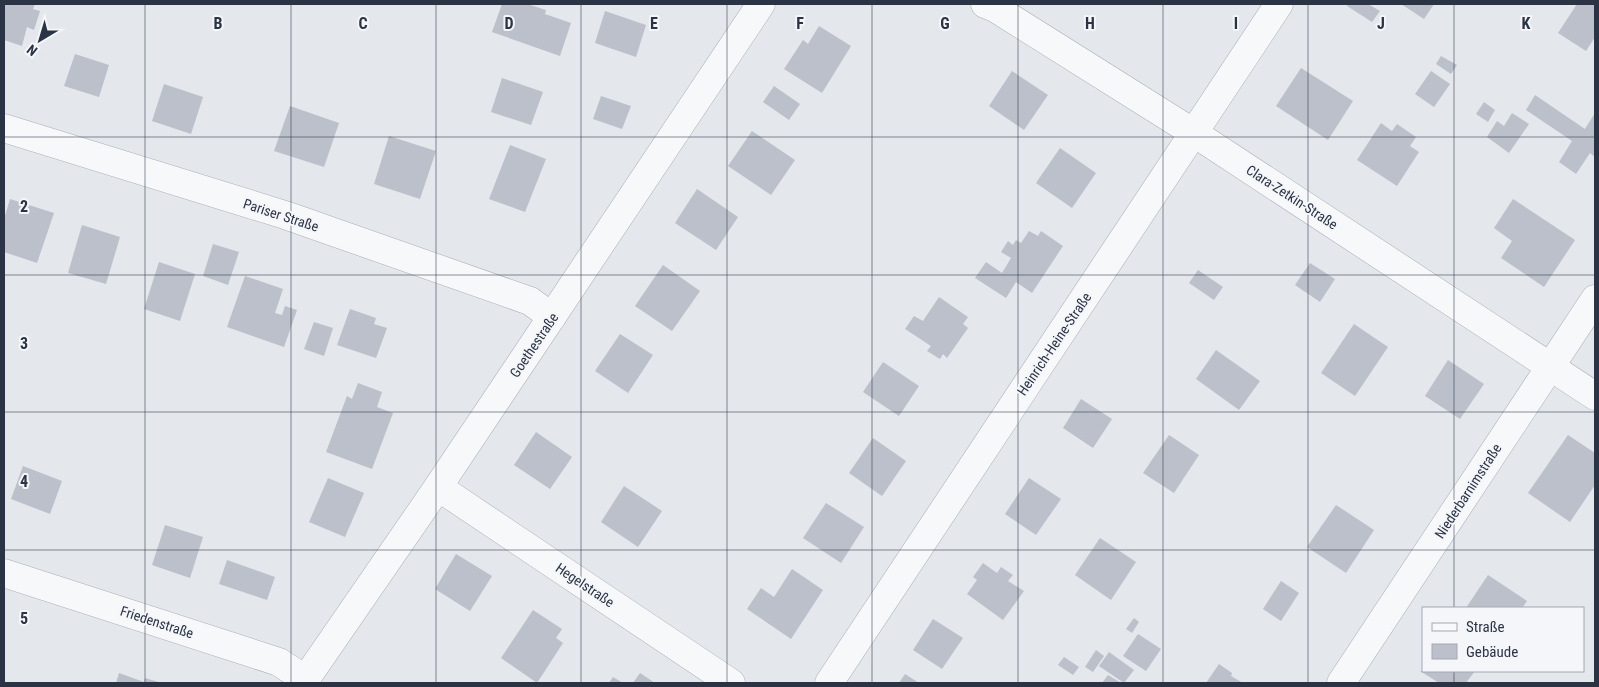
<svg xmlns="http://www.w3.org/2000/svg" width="1599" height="687" viewBox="0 0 1599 687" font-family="'Roboto Condensed',sans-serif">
<rect width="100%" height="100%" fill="#e4e7ec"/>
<g fill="#bbc0ca">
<path d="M 4,4 L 35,4 L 33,9 L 40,11 L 34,30 L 27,27 L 22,46 L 4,40 Z"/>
<path d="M 502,4 L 527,4 L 546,10 L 545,14 L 571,23 L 560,56 L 492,32 Z"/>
<path d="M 1348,4 L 1368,4 L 1380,11 L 1372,22 L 1347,6 Z"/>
<path d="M 1401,4 L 1434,4 L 1424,19 Z"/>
<path d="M 1577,4 L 1595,4 L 1595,37 L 1586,51 L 1558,33 Z"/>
<path d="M 605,11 L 646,25 L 636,57 L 595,43 Z"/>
<path d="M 819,26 L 851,46 L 822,93 L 784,69 L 803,40 L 808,44 Z"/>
<path d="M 75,54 L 109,65 L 99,97 L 64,86 Z"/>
<path d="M 1441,56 L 1457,65 L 1451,74 L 1436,64 Z"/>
<path d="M 1301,68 L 1353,101 L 1328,140 L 1276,106 Z"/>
<path d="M 1012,71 L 1048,95 L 1024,130 L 989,106 Z"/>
<path d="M 1431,71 L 1450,84 L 1434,107 L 1415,94 Z"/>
<path d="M 502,78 L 543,92 L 531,125 L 491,112 Z"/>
<path d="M 164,84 L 203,97 L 191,134 L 152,121 Z"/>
<path d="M 774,86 L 800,104 L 789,120 L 763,102 Z"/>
<path d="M 1535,95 L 1585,129 L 1595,113 L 1595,157 L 1590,153 L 1576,174 L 1559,162 L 1572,141 L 1526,110 Z"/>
<path d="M 601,96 L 631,106 L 622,129 L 593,119 Z"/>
<path d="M 1484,102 L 1495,110 L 1488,122 L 1476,114 Z"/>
<path d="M 290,106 L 339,123 L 324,167 L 274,151 Z"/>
<path d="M 1512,113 L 1529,124 L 1509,153 L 1487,137 L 1497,121 L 1504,126 Z"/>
<path d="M 1381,123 L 1392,131 L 1397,124 L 1416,137 L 1410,146 L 1419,152 L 1397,186 L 1357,160 Z"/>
<path d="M 752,131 L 795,160 L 771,195 L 728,166 Z"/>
<path d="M 389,136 L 436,151 L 420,199 L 374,184 Z"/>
<path d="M 510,145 L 546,159 L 525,212 L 489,199 Z"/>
<path d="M 1060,148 L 1096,173 L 1072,208 L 1036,183 Z"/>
<path d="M 697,189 L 738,217 L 716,250 L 675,223 Z"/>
<path d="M 10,199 L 54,213 L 37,263 L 4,252 L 4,219 Z"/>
<path d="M 1513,199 L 1575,240 L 1544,287 L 1501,258 L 1512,241 L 1494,228 Z"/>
<path d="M 82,225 L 120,237 L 106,284 L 68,273 Z"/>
<path d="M 1029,231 L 1038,236 L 1041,231 L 1063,246 L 1032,293 L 1016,282 L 1006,298 L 975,278 L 986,262 L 1002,273 L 1011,258 L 1001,252 L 1008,241 L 1013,245 L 1016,240 L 1021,243 Z"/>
<path d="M 213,244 L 239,252 L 228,285 L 203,276 Z"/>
<path d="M 159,262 L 195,274 L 180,321 L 144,309 Z"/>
<path d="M 1310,263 L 1335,279 L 1320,302 L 1295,285 Z"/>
<path d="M 663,265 L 700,291 L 672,331 L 635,306 Z"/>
<path d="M 1198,270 L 1223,287 L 1214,300 L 1189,283 Z"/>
<path d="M 245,276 L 283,289 L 275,313 L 282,315 L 285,306 L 297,310 L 284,347 L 227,327 Z"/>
<path d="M 939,297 L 968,317 L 963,324 L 968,328 L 947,358 L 943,354 L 940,359 L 927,351 L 931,346 L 905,329 L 914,316 L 923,321 Z"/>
<path d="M 350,309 L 376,318 L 374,324 L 387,328 L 376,358 L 337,345 Z"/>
<path d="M 314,322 L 333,328 L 324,356 L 304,349 Z"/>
<path d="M 1354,324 L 1388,347 L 1355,396 L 1321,373 Z"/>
<path d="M 620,334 L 653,355 L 628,393 L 595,371 Z"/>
<path d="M 1216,350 L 1260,381 L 1239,410 L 1196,379 Z"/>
<path d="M 1448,360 L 1484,384 L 1460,419 L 1425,396 Z"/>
<path d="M 883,362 L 919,386 L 899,416 L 863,392 Z"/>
<path d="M 358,383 L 382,392 L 377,407 L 393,413 L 372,469 L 326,452 L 347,396 L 352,399 Z"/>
<path d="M 1081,399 L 1112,419 L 1093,448 L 1063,428 Z"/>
<path d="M 536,432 L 572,457 L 550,489 L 514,465 Z"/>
<path d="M 1169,435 L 1199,455 L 1174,493 L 1143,473 Z"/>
<path d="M 1568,435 L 1595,453 L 1595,485 L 1570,522 L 1528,493 Z"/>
<path d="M 873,438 L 906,461 L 882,496 L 849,473 Z"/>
<path d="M 23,466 L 62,481 L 50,514 L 11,499 Z"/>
<path d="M 328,478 L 364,493 L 345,537 L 309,522 Z"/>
<path d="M 1029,478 L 1061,499 L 1036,535 L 1005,514 Z"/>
<path d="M 624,486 L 662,511 L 638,547 L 601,522 Z"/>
<path d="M 826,503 L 864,527 L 841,563 L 803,538 Z"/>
<path d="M 1336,505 L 1374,530 L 1346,573 L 1307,547 Z"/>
<path d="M 165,525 L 203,537 L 190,578 L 152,565 Z"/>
<path d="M 1100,538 L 1136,562 L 1111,600 L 1075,575 Z"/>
<path d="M 456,554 L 492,576 L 470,611 L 435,589 Z"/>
<path d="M 227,560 L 275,577 L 267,600 L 219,584 Z"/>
<path d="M 983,563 L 997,573 L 1001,567 L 1013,575 L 1008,581 L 1024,591 L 1003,620 L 967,594 L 977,580 L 973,577 Z"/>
<path d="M 792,569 L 823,590 L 791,639 L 747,609 L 761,588 L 774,597 Z"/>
<path d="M 1488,575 L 1527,601 L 1522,608 L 1466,608 Z"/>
<path d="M 1281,581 L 1299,593 L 1281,621 L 1263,609 Z"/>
<path d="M 533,610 L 562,629 L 556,638 L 563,643 L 537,683 L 501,658 Z"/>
<path d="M 1134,618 L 1139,622 L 1132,633 L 1126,629 Z"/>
<path d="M 933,619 L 963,638 L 942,669 L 913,650 Z"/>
<path d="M 1138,634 L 1161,649 L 1146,671 L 1123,656 Z"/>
<path d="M 1096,650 L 1104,656 L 1093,672 L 1085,667 Z"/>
<path d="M 1109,652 L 1134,670 L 1124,683 L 1099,666 Z"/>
<path d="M 1064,657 L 1079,667 L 1073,675 L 1058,665 Z"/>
<path d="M 1219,664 L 1232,673 L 1231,676 L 1243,683 L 1206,683 Z"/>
<path d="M 1420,671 L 1475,671 L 1466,683 L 1439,683 Z"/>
<path d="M 119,673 L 144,682 L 145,678 L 162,683 L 116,683 Z"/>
<path d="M 640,673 L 655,683 L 633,683 Z"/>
<path d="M 905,674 L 919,683 L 899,683 Z"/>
<path d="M 1108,675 L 1121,683 L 1102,683 Z"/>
<path d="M 613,677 L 623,683 L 609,683 Z"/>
</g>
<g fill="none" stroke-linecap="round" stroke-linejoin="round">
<defs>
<g id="minor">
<path d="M 985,4 L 995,8 L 1194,133 L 1595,396"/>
<path d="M 4,128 L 285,215 L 530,301 L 552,317"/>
<path d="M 438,487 L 731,683"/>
<path d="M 4,573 L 279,662 L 306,680"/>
<path d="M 303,683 L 438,487 L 761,4"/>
<path d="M 829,683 L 1279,4"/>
<path d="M 1341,683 L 1595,299"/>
</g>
</defs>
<use href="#minor" stroke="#a9aeb7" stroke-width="29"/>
<use href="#minor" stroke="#f7f8fa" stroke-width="28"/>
</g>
<path fill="none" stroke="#2b3445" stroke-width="1" stroke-opacity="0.55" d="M 145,4 L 145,683M 291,4 L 291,683M 436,4 L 436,683M 581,4 L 581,683M 727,4 L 727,683M 872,4 L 872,683M 1018,4 L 1018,683M 1163,4 L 1163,683M 1308,4 L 1308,683M 1454,4 L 1454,608M 4,137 L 1595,137M 4,275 L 1595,275M 4,412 L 1595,412M 4,550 L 1595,550M 1454,671 L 1454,683"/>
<g text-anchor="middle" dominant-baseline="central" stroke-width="4" stroke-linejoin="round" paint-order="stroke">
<g font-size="14" fill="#2b3445" stroke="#f4f6f9">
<text transform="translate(1292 197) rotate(33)">Clara-Zetkin-Straße</text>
<text transform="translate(281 215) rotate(18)">Pariser Straße</text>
<text transform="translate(1054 344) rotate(-56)">Heinrich-Heine-Straße</text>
<text transform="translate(534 345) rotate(-56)">Goethestraße</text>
<text transform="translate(1468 491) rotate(-57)">Niederbarnimstraße</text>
<text transform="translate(585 585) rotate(34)">Hegelstraße</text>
<text transform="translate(157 622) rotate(18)">Friedenstraße</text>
</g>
</g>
<g font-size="16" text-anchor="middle" font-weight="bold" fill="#2b3445" stroke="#f4f6f9" stroke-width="4" stroke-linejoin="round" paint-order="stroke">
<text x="218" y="29">B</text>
<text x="363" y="29">C</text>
<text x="509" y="29">D</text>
<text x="654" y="29">E</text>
<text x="800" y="29">F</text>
<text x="945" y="29">G</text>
<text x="1090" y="29">H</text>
<text x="1236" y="29">I</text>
<text x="1381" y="29">J</text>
<text x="1526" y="29">K</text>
<text x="24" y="212">2</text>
<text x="24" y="349">3</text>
<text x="24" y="487">4</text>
<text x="24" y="624">5</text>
</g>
<rect width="1599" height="687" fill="none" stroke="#2b3445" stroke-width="10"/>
<rect x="1422" y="607" width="162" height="65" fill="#f4f6f9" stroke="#a4a8b1"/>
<rect x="1432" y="623" width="25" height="8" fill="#f7f8fa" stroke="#a4a8b1"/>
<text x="1466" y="632" font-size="15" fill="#2b3445">Straße</text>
<rect x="1432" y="644" width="25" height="15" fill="#bbc0ca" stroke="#a4a8b1"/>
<text x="1466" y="657" font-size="15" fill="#2b3445">Gebäude</text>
<g transform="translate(40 40) rotate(218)" stroke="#f4f6f9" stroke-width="4" paint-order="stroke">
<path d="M0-4L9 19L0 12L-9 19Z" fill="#2b3445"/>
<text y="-8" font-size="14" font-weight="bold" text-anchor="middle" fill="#2b3445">N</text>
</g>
</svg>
